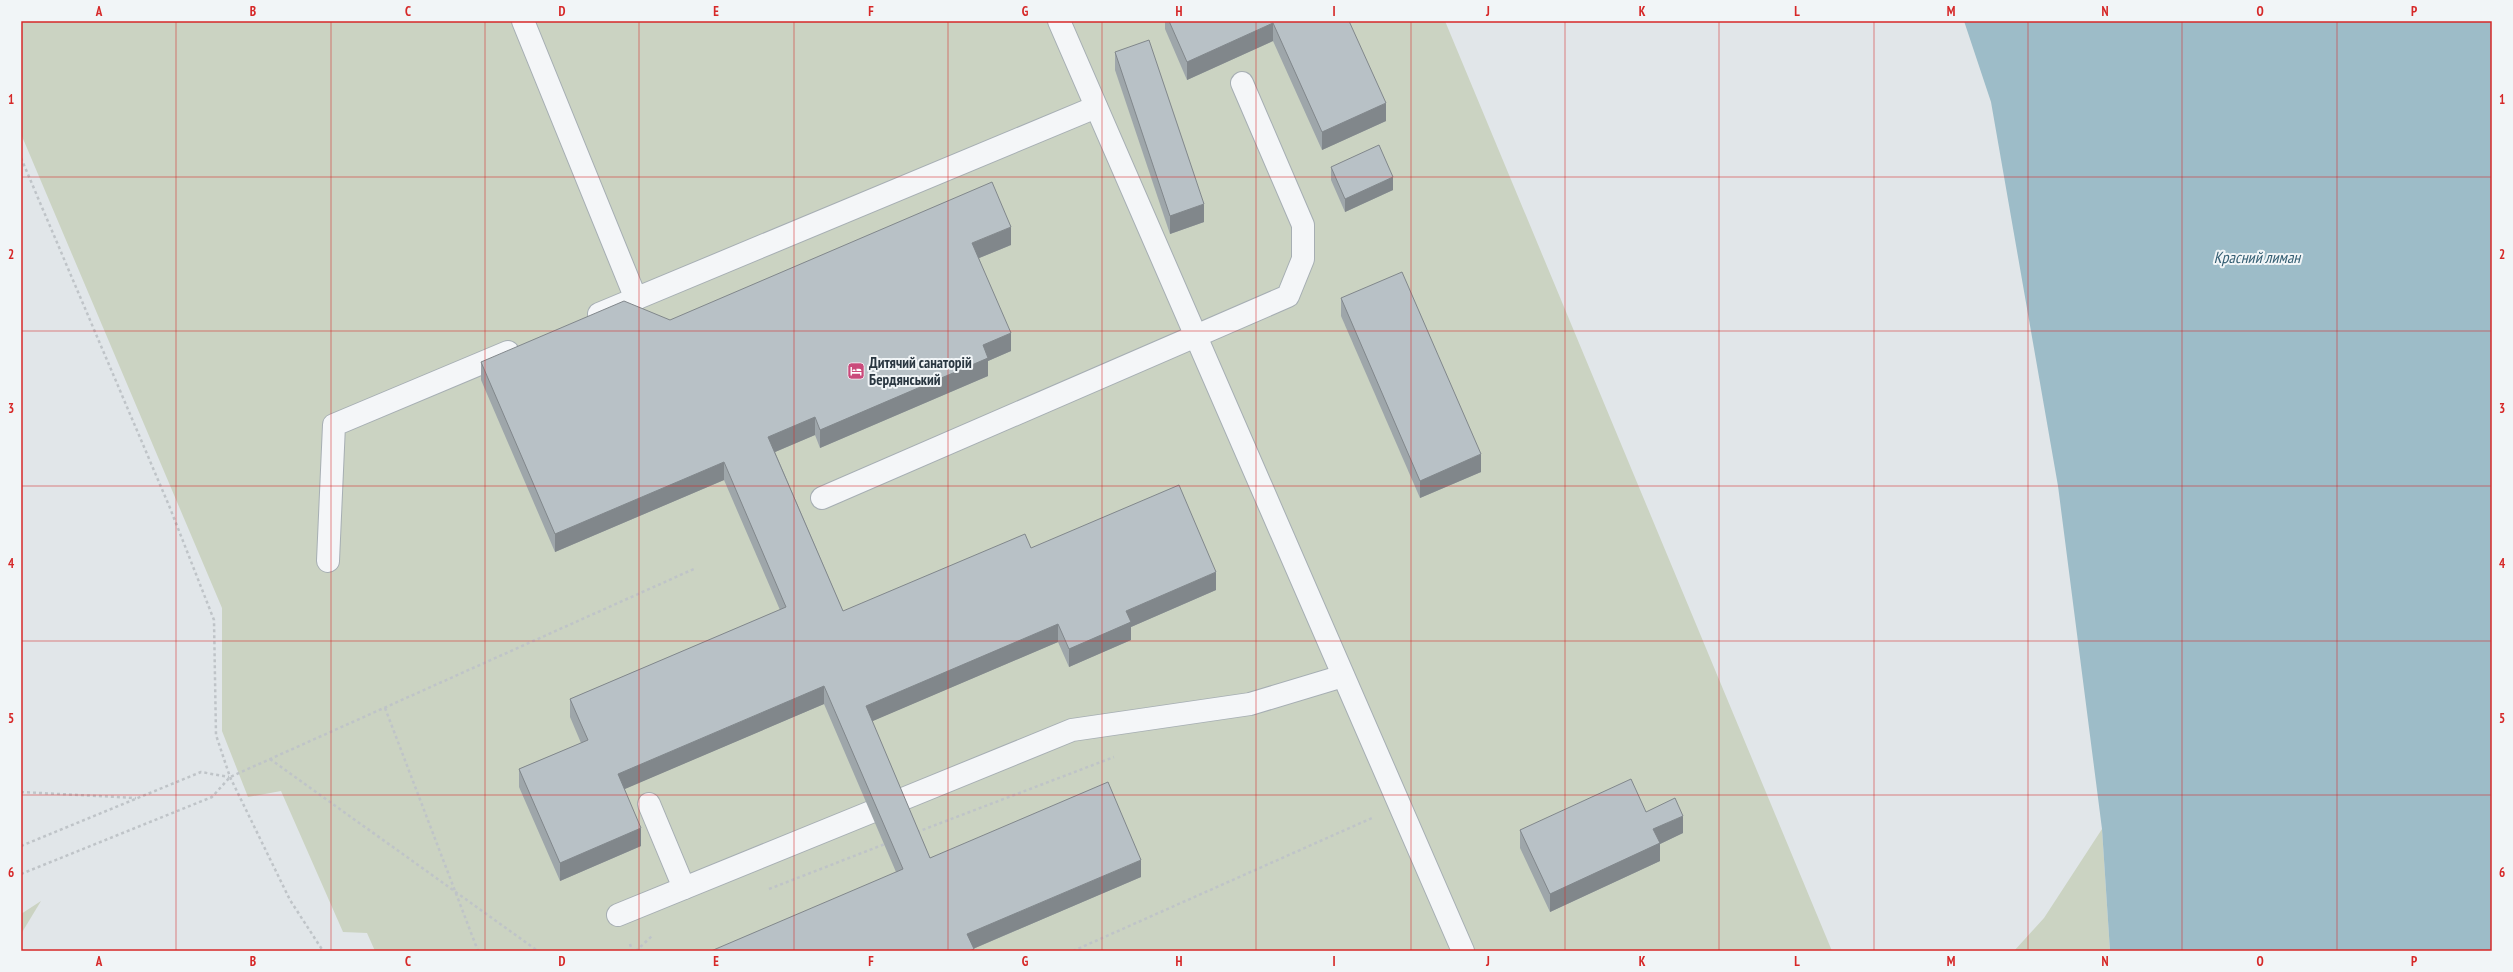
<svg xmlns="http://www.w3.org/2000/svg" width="2513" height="972" viewBox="0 0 2513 972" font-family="'PT Sans Narrow',sans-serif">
<rect width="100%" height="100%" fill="#e1e6e9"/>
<g fill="#cbd3c2">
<path d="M 21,21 L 1445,21 L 1832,951 L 375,951 L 367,933 L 343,932 L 281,791 L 248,797 L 222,731 L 222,608 L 21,134 Z"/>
<path d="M 2102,829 L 2110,951 L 2014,951 L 2044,918 Z"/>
<path d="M 41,901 L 21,934 L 21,914 Z"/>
</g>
<path fill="#9dbcc8" d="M 1964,21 L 2492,21 L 2492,951 L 2110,951 L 2102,829 L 2058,486 L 1991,102 Z"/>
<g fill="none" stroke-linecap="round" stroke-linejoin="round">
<defs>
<g id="service">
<path d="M 523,21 L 636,299"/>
<path d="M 1059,21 L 1463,951"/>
<path d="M 599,314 L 1096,107"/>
<path d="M 822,498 L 1288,296 L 1303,259 L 1303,225 L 1242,83"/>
<path d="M 328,561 L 334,425 L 508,352"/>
<path d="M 898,801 L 1072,730 L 1250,704 L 1343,676"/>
<path d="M 649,804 L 684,888"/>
<path d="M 618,915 L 871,812"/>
</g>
</defs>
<use href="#service" stroke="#a6aeb3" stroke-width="24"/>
<g stroke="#bfc4c8" stroke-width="2.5" stroke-dasharray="3 3" stroke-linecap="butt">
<path d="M 21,158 L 170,508 L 214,620 L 216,735 L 230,777 L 290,900 L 323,951"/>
<path d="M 385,708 L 478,951"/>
<path d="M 270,759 L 538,951"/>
<path d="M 21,792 L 136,798"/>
<path d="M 917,832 L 1114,757"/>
<path d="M 21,846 L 201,772 L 229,777"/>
<path d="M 21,874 L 212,797 L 230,777 L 696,568"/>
<path d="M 769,889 L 885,844"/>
<path d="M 630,944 L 632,951"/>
<path d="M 636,951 L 653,935"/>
<path d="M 1073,951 L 1372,818"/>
</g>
<use href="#service" stroke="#f4f6f8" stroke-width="22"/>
</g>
<g fill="#9ea6aa">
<path d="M 1165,21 L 1349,21 L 1386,121 L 1322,150 L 1273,41 L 1187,80 L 1165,29 Z"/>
<path d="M 1115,52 L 1204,222 L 1170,234 L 1115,70 Z"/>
<path d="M 1331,167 L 1393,190 L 1345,212 L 1331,180 Z"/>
<path d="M 1011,245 L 979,258 L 1011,351 L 988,361 L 988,376 L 820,448 L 815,435 L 775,452 L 843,611 L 1031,548 L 1216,590 L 1131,627 L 1131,640 L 1069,667 L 1058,642 L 872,721 L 930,858 L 1141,877 L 973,949 L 974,951 L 896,872 L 824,704 L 624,789 L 641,846 L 560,881 L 519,787 L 519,769 L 581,743 L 570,717 L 570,699 L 780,610 L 724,480 L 555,552 L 481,380 L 481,362 Z"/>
<path d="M 1341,298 L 1481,472 L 1420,498 L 1341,316 Z"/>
<path d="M 1646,812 L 1683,833 L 1660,844 L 1660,861 L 1550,912 L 1520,848 L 1520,830 Z"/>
</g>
<g fill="#81878b">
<path d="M 1273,23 L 1273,41 L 1187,80 L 1187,62 Z"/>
<path d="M 1386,103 L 1386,121 L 1322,150 L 1322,132 Z"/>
<path d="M 1393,177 L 1393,190 L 1345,212 L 1345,199 Z"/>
<path d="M 1204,204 L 1204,222 L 1170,234 L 1170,216 Z"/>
<path d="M 1011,227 L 1011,245 L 972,261 L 972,243 Z"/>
<path d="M 1011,333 L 1011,351 L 988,361 L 988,376 L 820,448 L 820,430 L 983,345 Z"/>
<path d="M 815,417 L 815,435 L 768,455 L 768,437 Z"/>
<path d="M 1481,454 L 1481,472 L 1420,498 L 1420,481 Z"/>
<path d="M 724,462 L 724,480 L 555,552 L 555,534 Z"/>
<path d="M 1216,572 L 1216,590 L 1131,627 L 1131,640 L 1069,667 L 1069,649 L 1126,611 Z"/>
<path d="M 1058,624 L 1058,642 L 866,724 L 866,706 Z"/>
<path d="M 824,686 L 824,704 L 618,792 L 618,774 Z"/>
<path d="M 1683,816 L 1683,833 L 1660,844 L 1660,861 L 1550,912 L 1550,894 L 1653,829 Z"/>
<path d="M 641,828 L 641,846 L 560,881 L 560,863 Z"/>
<path d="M 1141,860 L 1141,877 L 968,951 L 967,934 Z"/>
</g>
<g fill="#b8c1c6" stroke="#81878b">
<path d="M 1169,21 L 1349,21 L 1386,103 L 1322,132 L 1273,23 L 1187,62 Z"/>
<path d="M 1149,40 L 1204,204 L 1170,216 L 1115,52 Z"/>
<path d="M 1379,145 L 1393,177 L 1345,199 L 1331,167 Z"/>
<path d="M 992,182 L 1011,227 L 972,243 L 1011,333 L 983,345 L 988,358 L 820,430 L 815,417 L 768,437 L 843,611 L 1025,534 L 1031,548 L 1179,485 L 1216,572 L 1126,611 L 1131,622 L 1069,649 L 1058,624 L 866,706 L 930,858 L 1108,782 L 1141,860 L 967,934 L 974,949 L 970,951 L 711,951 L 903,869 L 824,686 L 618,774 L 641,828 L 560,863 L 519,769 L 588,740 L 570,699 L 786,607 L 724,462 L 555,534 L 481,362 L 624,301 L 670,320 Z"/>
<path d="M 1402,272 L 1481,454 L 1420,481 L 1341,298 Z"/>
<path d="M 1631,779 L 1646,812 L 1675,798 L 1683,816 L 1653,829 L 1660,843 L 1550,894 L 1520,830 Z"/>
</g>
<path fill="none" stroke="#d62828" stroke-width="1" stroke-opacity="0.55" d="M 176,21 L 176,951M 331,21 L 331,951M 485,21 L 485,951M 639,21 L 639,951M 794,21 L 794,951M 948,21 L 948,951M 1102,21 L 1102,951M 1256,21 L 1256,951M 1411,21 L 1411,951M 1565,21 L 1565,951M 1719,21 L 1719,951M 1874,21 L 1874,951M 2028,21 L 2028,951M 2182,21 L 2182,951M 2337,21 L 2337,951M 21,177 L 2492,177M 21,331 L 2492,331M 21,486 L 2492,486M 21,641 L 2492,641M 21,795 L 2492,795"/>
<defs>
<symbol id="hotel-square" viewBox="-11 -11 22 22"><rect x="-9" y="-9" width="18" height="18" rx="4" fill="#ca4a7b" stroke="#f1f5f7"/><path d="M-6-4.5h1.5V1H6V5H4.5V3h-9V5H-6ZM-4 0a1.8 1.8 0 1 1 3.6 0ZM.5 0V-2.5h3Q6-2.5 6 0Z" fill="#fff"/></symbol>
</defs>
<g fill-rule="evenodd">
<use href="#hotel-square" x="846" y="361" width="20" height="20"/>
</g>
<g text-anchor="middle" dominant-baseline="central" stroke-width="4" stroke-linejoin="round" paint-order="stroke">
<g font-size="15" font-weight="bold" fill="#2a3741" stroke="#f1f5f7" text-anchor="start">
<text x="869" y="362">Дитячий санаторій<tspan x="869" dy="17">Бердянський</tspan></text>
</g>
<g font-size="16" font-style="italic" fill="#355f73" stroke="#f1f5f7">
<text x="2257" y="257">Красний лиман</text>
</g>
</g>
<rect width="2513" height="972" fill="none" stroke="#f1f5f7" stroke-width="44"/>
<rect x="22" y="22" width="2469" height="928" fill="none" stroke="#d62828" stroke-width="1.5"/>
<g font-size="13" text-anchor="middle" font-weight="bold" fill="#d62828">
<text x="99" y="16">A</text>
<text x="253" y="16">B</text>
<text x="408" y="16">C</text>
<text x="562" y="16">D</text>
<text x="716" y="16">E</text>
<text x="871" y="16">F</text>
<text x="1025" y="16">G</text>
<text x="1179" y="16">H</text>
<text x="1334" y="16">I</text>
<text x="1488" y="16">J</text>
<text x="1642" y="16">K</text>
<text x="1797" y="16">L</text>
<text x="1951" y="16">M</text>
<text x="2105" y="16">N</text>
<text x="2260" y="16">O</text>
<text x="2414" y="16">P</text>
<text x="11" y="104">1</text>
<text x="2502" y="104">1</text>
<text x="11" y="259">2</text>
<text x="2502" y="259">2</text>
<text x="11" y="413">3</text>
<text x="2502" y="413">3</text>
<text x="11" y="568">4</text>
<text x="2502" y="568">4</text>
<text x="11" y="723">5</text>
<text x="2502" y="723">5</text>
<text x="11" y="877">6</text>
<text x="2502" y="877">6</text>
<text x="99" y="966">A</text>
<text x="253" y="966">B</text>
<text x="408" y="966">C</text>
<text x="562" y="966">D</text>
<text x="716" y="966">E</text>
<text x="871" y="966">F</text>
<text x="1025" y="966">G</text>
<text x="1179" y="966">H</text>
<text x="1334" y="966">I</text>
<text x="1488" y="966">J</text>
<text x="1642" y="966">K</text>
<text x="1797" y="966">L</text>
<text x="1951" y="966">M</text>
<text x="2105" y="966">N</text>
<text x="2260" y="966">O</text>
<text x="2414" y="966">P</text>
</g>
</svg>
